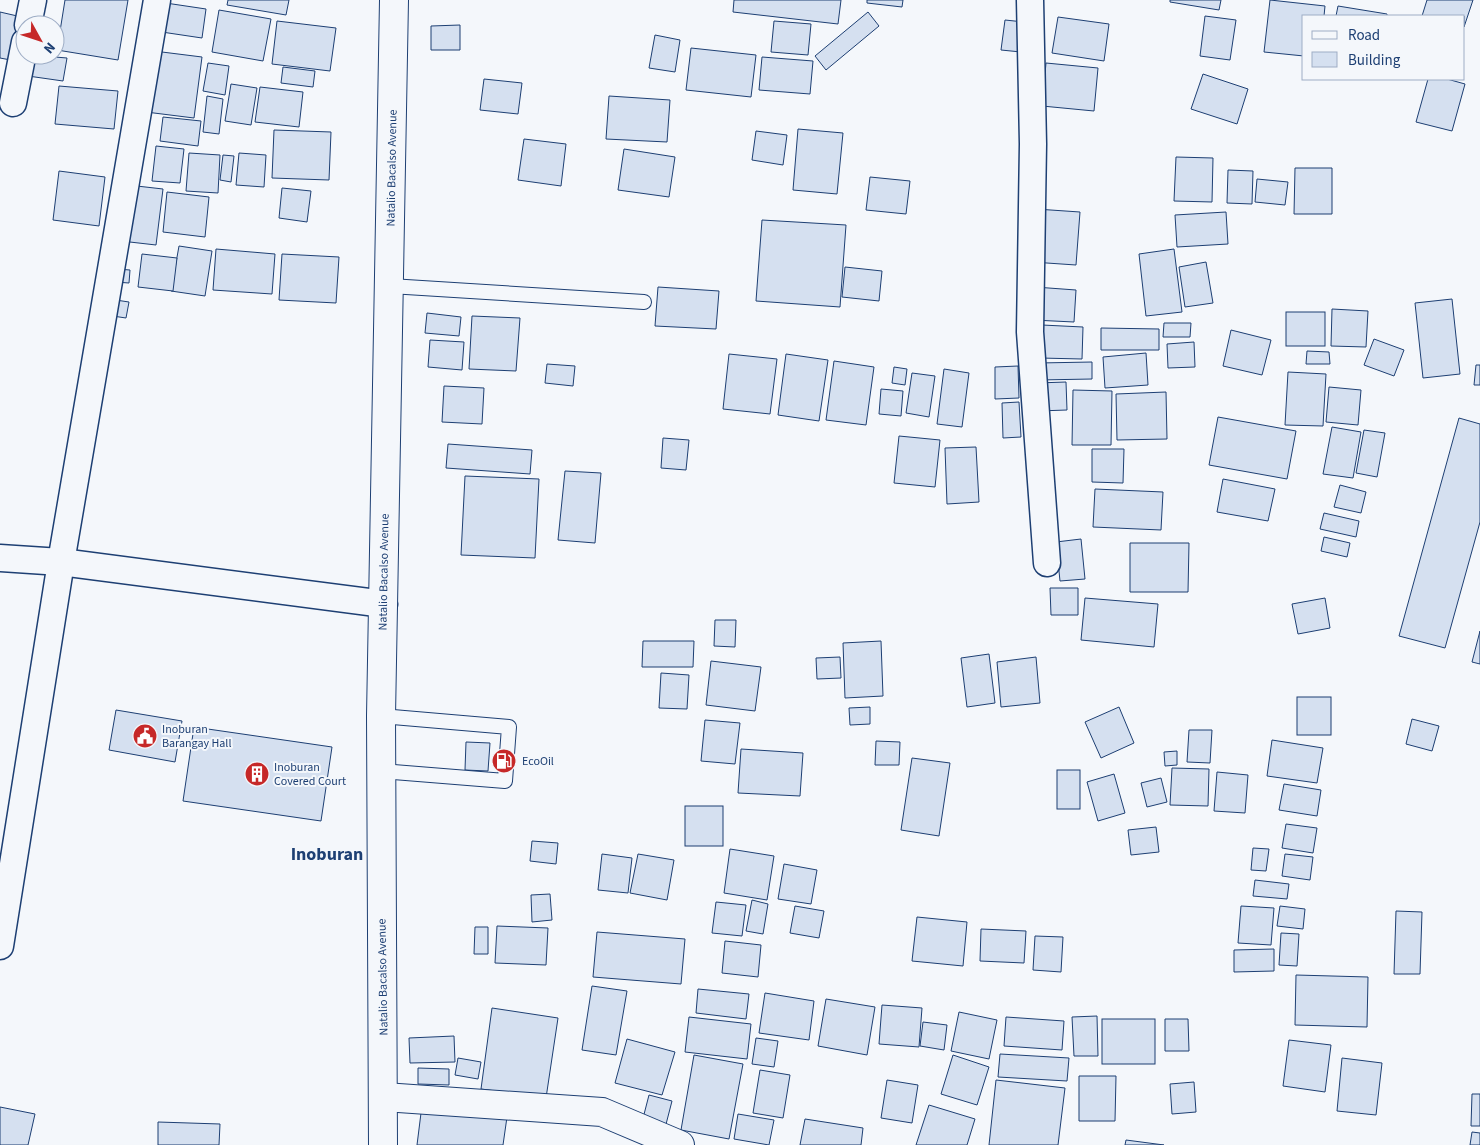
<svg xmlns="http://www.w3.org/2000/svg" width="1480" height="1145" viewBox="0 0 1480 1145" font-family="'Source Sans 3',sans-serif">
<rect width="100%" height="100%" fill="#f4f7fb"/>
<g fill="#d5e0f0" stroke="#1d3f73">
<path d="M 65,0 L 128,0 L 118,60 L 57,50 Z"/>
<path d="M 228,0 L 289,0 L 286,15 L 227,5 Z"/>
<path d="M 734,0 L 841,0 L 838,24 L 733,12 Z"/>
<path d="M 867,0 L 903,0 L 902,7 L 867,3 Z"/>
<path d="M 1170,0 L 1221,0 L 1219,10 L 1170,2 Z"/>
<path d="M 1270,0 L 1325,6 L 1324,16 L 1304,16 L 1304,56 L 1264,52 Z"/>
<path d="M 1427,0 L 1473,0 L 1464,27 L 1464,16 L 1422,16 Z"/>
<path d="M 159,2 L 206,9 L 202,38 L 155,31 Z"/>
<path d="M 1338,6 L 1387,14 L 1387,16 L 1336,16 Z"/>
<path d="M 219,10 L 271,19 L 263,61 L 212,52 Z"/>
<path d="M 0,12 L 26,18 L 16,61 L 0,58 Z"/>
<path d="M 868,12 L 879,26 L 826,70 L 815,56 Z"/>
<path d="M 1205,16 L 1236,20 L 1230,60 L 1200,56 Z"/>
<path d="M 1058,17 L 1109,24 L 1104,61 L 1052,53 Z"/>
<path d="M 1005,20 L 1024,22 L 1021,52 L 1001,50 Z"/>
<path d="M 277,21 L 336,28 L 330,71 L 272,64 Z"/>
<path d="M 774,21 L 811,24 L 808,55 L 771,52 Z"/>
<path d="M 460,25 L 460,50 L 431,50 L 431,26 Z"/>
<path d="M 655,35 L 680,40 L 675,72 L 649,68 Z"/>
<path d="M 691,48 L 756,55 L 751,97 L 686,90 Z"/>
<path d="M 154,51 L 202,57 L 194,118 L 146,112 Z"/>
<path d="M 31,55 L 67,58 L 63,81 L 28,76 Z"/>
<path d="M 762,57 L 813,61 L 810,94 L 759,90 Z"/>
<path d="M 208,63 L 229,66 L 225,95 L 203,91 Z"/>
<path d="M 1046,63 L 1098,68 L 1094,111 L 1042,106 Z"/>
<path d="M 283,67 L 315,71 L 313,87 L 281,83 Z"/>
<path d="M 1203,74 L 1248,89 L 1237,124 L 1191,109 Z"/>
<path d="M 484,79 L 522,83 L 518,114 L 480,110 Z"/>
<path d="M 1428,79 L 1447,79 L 1465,84 L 1452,131 L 1416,122 Z"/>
<path d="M 231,84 L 257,88 L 251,125 L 225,121 Z"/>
<path d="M 59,86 L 118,91 L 114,129 L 55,124 Z"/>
<path d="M 260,87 L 303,92 L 299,127 L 255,122 Z"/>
<path d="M 207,96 L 223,99 L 219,134 L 203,132 Z"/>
<path d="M 609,96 L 670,100 L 667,142 L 606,139 Z"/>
<path d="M 163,117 L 201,121 L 198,146 L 160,141 Z"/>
<path d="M 798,129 L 843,133 L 837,194 L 793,190 Z"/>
<path d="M 274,130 L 331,132 L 329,180 L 272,178 Z"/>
<path d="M 756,131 L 787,135 L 783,165 L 752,160 Z"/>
<path d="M 524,139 L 566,144 L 561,186 L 518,180 Z"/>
<path d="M 156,146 L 184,149 L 180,183 L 152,181 Z"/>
<path d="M 624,149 L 675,157 L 669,197 L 618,190 Z"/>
<path d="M 189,153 L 220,155 L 218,193 L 186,191 Z"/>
<path d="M 239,153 L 266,155 L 264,187 L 236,185 Z"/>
<path d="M 223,155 L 234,156 L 231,182 L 220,180 Z"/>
<path d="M 1176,157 L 1213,158 L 1212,202 L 1174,201 Z"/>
<path d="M 1295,168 L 1332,168 L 1332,214 L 1294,214 Z"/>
<path d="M 1228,170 L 1253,171 L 1252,204 L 1227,203 Z"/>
<path d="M 59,171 L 105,177 L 99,226 L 53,220 Z"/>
<path d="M 870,177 L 910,181 L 906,214 L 866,210 Z"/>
<path d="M 1257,179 L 1288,182 L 1285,205 L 1255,202 Z"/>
<path d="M 128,185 L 163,189 L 156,245 L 121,241 Z"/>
<path d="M 282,188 L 311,191 L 307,222 L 279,218 Z"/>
<path d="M 167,192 L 209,197 L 205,237 L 163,232 Z"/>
<path d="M 1036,209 L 1080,212 L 1076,265 L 1032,262 Z"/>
<path d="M 1226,212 L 1228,244 L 1177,247 L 1175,215 Z"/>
<path d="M 762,220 L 846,225 L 840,307 L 756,301 Z"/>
<path d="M 179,246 L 212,251 L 205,296 L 171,291 Z"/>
<path d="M 216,249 L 275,254 L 272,294 L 213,290 Z"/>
<path d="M 1174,249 L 1182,312 L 1146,316 L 1139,254 Z"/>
<path d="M 142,254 L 177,258 L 173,291 L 138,287 Z"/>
<path d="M 282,254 L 339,257 L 336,303 L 279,300 Z"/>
<path d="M 1206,262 L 1213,303 L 1185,307 L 1179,267 Z"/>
<path d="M 845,267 L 882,271 L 879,301 L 842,297 Z"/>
<path d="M 117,269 L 130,270 L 129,283 L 115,282 Z"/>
<path d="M 658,287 L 719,291 L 716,329 L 655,326 Z"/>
<path d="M 1035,287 L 1076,290 L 1074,322 L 1033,320 Z"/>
<path d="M 109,299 L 129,302 L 126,318 L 106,315 Z"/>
<path d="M 1452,299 L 1460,374 L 1423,378 L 1415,303 Z"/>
<path d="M 1332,309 L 1368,311 L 1366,347 L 1331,346 Z"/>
<rect x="1286" y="312" width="39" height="34"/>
<path d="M 427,313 L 461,317 L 459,336 L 425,333 Z"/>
<path d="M 472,316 L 520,318 L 516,371 L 469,369 Z"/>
<path d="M 1164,323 L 1191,323 L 1190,337 L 1163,337 Z"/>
<path d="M 1042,325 L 1083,327 L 1082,359 L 1040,358 Z"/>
<path d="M 1101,328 L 1159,329 L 1159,350 L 1101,350 Z"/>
<path d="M 1231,330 L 1271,340 L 1262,375 L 1223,366 Z"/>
<path d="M 1374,339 L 1404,350 L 1394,376 L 1364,365 Z"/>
<path d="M 430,340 L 464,342 L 462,370 L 428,367 Z"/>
<path d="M 1194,342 L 1195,367 L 1168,368 L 1167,344 Z"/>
<path d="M 1307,351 L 1329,352 L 1330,364 L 1306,364 Z"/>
<path d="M 1146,353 L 1148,385 L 1105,388 L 1103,357 Z"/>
<path d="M 729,354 L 777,359 L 770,414 L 723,409 Z"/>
<path d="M 786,354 L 828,360 L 819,421 L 778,415 Z"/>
<path d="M 834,361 L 874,367 L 866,425 L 826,420 Z"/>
<path d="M 1092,362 L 1092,379 L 1038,380 L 1038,363 Z"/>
<path d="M 547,364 L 575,366 L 573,386 L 545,383 Z"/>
<path d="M 1476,365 L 1480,365 L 1480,385 L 1474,385 Z"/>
<path d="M 1018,366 L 1019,398 L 995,399 L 995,367 Z"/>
<path d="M 894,367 L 907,369 L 905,385 L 892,383 Z"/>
<path d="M 944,369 L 969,373 L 962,427 L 937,424 Z"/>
<path d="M 1288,372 L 1326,374 L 1323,426 L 1285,425 Z"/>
<path d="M 912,373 L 935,376 L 929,417 L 906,413 Z"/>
<path d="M 1066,382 L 1067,410 L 1038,411 L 1037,383 Z"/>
<path d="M 444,386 L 484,388 L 482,424 L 442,422 Z"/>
<path d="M 1329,387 L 1361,390 L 1358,425 L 1326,422 Z"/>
<path d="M 881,389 L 903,391 L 901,416 L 879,414 Z"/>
<path d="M 1073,390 L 1112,391 L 1111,445 L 1072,445 Z"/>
<path d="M 1166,392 L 1167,439 L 1117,440 L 1116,394 Z"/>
<path d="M 1019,402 L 1021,437 L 1003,438 L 1002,403 Z"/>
<path d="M 1218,417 L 1296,431 L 1287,479 L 1209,465 Z"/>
<path d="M 1459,418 L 1480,424 L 1480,522 L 1445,648 L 1399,636 Z"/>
<path d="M 1332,427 L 1361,432 L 1353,478 L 1323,474 Z"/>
<path d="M 1364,430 L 1385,433 L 1377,477 L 1356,473 Z"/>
<path d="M 899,436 L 940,440 L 935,487 L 894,483 Z"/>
<path d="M 663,438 L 689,440 L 686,470 L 661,468 Z"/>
<path d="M 448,444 L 532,450 L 530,474 L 446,468 Z"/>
<path d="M 976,447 L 979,502 L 947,504 L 945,448 Z"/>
<path d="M 1092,449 L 1124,449 L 1123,483 L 1092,482 Z"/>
<path d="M 565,471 L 601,473 L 595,543 L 558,540 Z"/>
<path d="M 465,476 L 539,479 L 535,558 L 461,555 Z"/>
<path d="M 1223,479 L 1275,489 L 1268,521 L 1217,512 Z"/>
<path d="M 1340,485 L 1366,492 L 1361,513 L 1334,507 Z"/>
<path d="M 1095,489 L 1163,492 L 1161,530 L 1093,527 Z"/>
<path d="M 1324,513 L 1359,521 L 1356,537 L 1320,529 Z"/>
<path d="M 1324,537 L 1350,543 L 1347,557 L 1321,551 Z"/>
<path d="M 1081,539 L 1085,579 L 1060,581 L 1056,542 Z"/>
<path d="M 1130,543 L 1189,543 L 1188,592 L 1130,592 Z"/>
<path d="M 1050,588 L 1078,588 L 1078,615 L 1051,615 Z"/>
<path d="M 1085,598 L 1158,604 L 1154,647 L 1081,640 Z"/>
<path d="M 1325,598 L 1330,628 L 1298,634 L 1292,604 Z"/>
<path d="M 715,620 L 736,620 L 735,647 L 714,646 Z"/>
<path d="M 1480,631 L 1480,664 L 1472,662 Z"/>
<path d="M 643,641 L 694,641 L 693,667 L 642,667 Z"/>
<path d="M 881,641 L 883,696 L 845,698 L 843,643 Z"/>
<path d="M 989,654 L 995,703 L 967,707 L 961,658 Z"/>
<path d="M 840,657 L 841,678 L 817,679 L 816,658 Z"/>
<path d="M 1036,657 L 1040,703 L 1001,707 L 997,662 Z"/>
<path d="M 711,661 L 761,667 L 755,711 L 706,705 Z"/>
<path d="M 661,673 L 689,675 L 687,709 L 659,708 Z"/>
<rect x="1297" y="697" width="34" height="38"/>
<path d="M 870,707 L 870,724 L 850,725 L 849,708 Z"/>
<path d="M 1119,707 L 1134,743 L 1101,758 L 1085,722 Z"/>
<path d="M 116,710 L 182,721 L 175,762 L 109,750 Z"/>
<path d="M 1412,719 L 1439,726 L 1432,751 L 1406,744 Z"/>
<path d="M 705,720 L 740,723 L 735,764 L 701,761 Z"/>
<path d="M 194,727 L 332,747 L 321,821 L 183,801 Z"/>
<path d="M 1189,730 L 1212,730 L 1210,763 L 1187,762 Z"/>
<path d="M 1272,740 L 1323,748 L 1317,783 L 1267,776 Z"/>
<path d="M 876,741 L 900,742 L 899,765 L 875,765 Z"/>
<path d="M 466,742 L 490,743 L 488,771 L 465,770 Z"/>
<path d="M 741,749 L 803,753 L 800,796 L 738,793 Z"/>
<path d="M 1177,751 L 1177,765 L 1165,766 L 1164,752 Z"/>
<path d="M 912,758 L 950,763 L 939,836 L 901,830 Z"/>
<path d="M 1172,768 L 1209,769 L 1208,806 L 1170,805 Z"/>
<rect x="1057" y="770" width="23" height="39"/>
<path d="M 1217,772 L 1248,775 L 1245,813 L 1214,811 Z"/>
<path d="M 1114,774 L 1125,813 L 1098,821 L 1087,782 Z"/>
<path d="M 1161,778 L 1167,802 L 1147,807 L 1141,783 Z"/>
<path d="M 1284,784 L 1321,790 L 1317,816 L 1279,810 Z"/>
<rect x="685" y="806" width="38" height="40"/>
<path d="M 1286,824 L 1317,828 L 1313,853 L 1282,848 Z"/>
<path d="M 1156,827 L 1159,852 L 1131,855 L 1128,830 Z"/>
<path d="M 532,841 L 558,843 L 556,864 L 530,861 Z"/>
<path d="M 1253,848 L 1269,849 L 1266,871 L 1251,870 Z"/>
<path d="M 730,849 L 774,856 L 767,900 L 724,893 Z"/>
<path d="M 602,854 L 632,858 L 628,893 L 598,890 Z"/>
<path d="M 638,854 L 674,860 L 667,900 L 630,893 Z"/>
<path d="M 1285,854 L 1313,857 L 1310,880 L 1282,876 Z"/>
<path d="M 784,864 L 817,870 L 811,904 L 778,899 Z"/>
<path d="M 1255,880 L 1289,884 L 1287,899 L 1253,896 Z"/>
<path d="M 550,894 L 552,920 L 532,922 L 531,895 Z"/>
<path d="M 752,900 L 768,904 L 763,934 L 746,931 Z"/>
<path d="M 716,902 L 746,905 L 742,936 L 712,933 Z"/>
<path d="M 795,906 L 824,911 L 819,938 L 790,933 Z"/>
<path d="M 1241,906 L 1274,908 L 1271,945 L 1238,943 Z"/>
<path d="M 1280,906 L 1305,909 L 1303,929 L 1277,926 Z"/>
<path d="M 1396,911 L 1422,912 L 1420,974 L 1394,974 Z"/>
<path d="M 917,917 L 967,922 L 963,966 L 912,961 Z"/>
<path d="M 497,926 L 548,928 L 546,965 L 495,963 Z"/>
<path d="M 475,927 L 488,927 L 488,954 L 474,954 Z"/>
<path d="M 981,929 L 1026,931 L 1024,963 L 980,961 Z"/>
<path d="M 597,932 L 685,939 L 681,984 L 593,977 Z"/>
<path d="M 1281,933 L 1299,934 L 1297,966 L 1279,965 Z"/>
<path d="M 1035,936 L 1063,937 L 1061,972 L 1033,970 Z"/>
<path d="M 725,941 L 761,945 L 758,977 L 722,973 Z"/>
<path d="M 1274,949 L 1274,971 L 1234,972 L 1234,950 Z"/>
<path d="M 1296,975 L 1368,977 L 1367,1027 L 1295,1025 Z"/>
<path d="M 592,986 L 627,991 L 616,1055 L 582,1050 Z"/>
<path d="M 698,989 L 749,994 L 746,1019 L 696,1013 Z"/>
<path d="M 765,993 L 814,1001 L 809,1040 L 759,1033 Z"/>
<path d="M 826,999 L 875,1007 L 867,1055 L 818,1046 Z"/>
<path d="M 882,1005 L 922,1008 L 919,1047 L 879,1044 Z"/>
<path d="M 492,1008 L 558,1018 L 546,1098 L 481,1089 Z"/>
<path d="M 959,1012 L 997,1020 L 989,1059 L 951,1051 Z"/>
<path d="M 1097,1016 L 1098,1056 L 1074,1056 L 1072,1017 Z"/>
<path d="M 689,1017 L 751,1024 L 747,1059 L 685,1052 Z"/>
<path d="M 1006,1017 L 1064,1021 L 1062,1050 L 1004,1046 Z"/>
<rect x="1102" y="1019" width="53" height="45"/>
<path d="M 1165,1019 L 1188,1019 L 1189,1051 L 1165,1051 Z"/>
<path d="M 923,1022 L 947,1025 L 944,1050 L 920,1046 Z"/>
<path d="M 454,1036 L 455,1062 L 410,1063 L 409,1038 Z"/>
<path d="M 756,1038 L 778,1041 L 774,1067 L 752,1064 Z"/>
<path d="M 627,1039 L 675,1052 L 662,1095 L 615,1083 Z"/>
<path d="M 1289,1040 L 1331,1045 L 1325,1092 L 1283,1086 Z"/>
<path d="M 1000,1054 L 1069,1058 L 1067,1081 L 998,1077 Z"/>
<path d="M 694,1055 L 743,1064 L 729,1139 L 681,1130 Z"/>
<path d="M 953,1055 L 989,1067 L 977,1105 L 941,1094 Z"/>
<path d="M 458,1058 L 481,1062 L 478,1079 L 455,1075 Z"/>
<path d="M 1342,1058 L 1382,1063 L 1376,1115 L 1337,1111 Z"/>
<path d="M 418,1068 L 449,1069 L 449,1085 L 418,1084 Z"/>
<path d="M 760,1070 L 790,1075 L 783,1118 L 753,1113 Z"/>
<path d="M 1079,1076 L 1116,1076 L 1115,1121 L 1079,1121 Z"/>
<path d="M 887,1080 L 918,1085 L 912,1123 L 881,1118 Z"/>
<path d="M 996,1080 L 1065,1088 L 1058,1145 L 989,1145 Z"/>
<path d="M 1194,1082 L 1196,1112 L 1172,1114 L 1170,1084 Z"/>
<path d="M 1472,1094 L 1480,1094 L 1480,1126 L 1471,1126 Z"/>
<path d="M 649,1095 L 672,1101 L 664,1132 L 641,1126 Z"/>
<path d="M 422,1105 L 507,1117 L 503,1145 L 417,1145 Z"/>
<path d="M 929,1105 L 975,1119 L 967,1145 L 916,1145 Z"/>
<path d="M 0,1107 L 35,1114 L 28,1145 L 0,1145 Z"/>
<path d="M 738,1114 L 774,1120 L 769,1145 L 734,1139 Z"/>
<path d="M 805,1119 L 863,1128 L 861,1145 L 800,1145 Z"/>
<path d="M 158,1122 L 220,1124 L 219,1145 L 158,1145 Z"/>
<path d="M 1472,1132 L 1480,1133 L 1480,1145 L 1470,1145 Z"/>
<path d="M 1126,1140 L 1164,1145 L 1125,1145 Z"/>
</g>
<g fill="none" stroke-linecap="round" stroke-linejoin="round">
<defs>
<g id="service">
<path d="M 390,286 L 644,302"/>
<path d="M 381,771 L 505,781 L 509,727 L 381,716"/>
</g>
<g id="minor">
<path d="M 1030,0 L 1033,144 L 1030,332 L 1047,563"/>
<path d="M 28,25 L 33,0"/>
<path d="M 13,103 L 25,42"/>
<path d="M 0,558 L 61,562 L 384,604"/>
<path d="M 0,946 L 61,562 L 157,0"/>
</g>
<path id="tertiary" d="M 384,1097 L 602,1112 L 680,1145"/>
<path id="trunk" d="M 383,1145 L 381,716 L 394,0"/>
</defs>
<use href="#service" stroke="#1d3f73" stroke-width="16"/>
<use href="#minor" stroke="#1d3f73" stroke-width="29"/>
<use href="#tertiary" stroke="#1d3f73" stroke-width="30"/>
<use href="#trunk" stroke="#1d3f73" stroke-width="30"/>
<use href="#service" stroke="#f4f7fb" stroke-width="14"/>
<use href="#minor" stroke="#f4f7fb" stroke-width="26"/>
<use href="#tertiary" stroke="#f4f7fb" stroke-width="28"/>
<use href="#trunk" stroke="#f4f7fb" stroke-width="28"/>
</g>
<defs>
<symbol id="civic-disc" viewBox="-11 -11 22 22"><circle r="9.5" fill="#c62828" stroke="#f4f7fb"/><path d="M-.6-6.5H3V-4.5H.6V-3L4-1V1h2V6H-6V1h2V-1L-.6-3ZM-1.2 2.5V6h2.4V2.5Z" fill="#fff"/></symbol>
<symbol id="fuel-disc" viewBox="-11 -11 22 22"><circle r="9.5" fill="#c62828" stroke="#f4f7fb"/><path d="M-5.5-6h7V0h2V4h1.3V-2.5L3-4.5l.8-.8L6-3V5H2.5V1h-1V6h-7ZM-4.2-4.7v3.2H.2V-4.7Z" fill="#fff"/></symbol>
<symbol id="building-disc" viewBox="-11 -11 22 22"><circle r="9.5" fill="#c62828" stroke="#f4f7fb"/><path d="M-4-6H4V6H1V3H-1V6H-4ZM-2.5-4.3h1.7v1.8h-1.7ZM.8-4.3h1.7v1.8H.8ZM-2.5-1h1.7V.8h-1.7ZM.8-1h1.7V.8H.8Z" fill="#fff"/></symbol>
</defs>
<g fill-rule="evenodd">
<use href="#civic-disc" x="131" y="722" width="28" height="28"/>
<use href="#fuel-disc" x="490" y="747" width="28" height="28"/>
<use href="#building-disc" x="243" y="760" width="28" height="28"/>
</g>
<g text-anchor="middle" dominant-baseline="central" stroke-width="4" stroke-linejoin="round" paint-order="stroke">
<g font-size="12" fill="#1d3f73" stroke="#f4f7fb">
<text transform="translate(392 168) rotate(-89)">Natalio Bacalso Avenue</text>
<text transform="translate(384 572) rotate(-89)">Natalio Bacalso Avenue</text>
<text transform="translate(383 977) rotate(-91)">Natalio Bacalso Avenue</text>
</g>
<g font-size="12" fill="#1d3f73" stroke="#f4f7fb" text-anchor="start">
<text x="162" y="729">Inoburan<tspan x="162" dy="14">Barangay Hall</tspan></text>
<text x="522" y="761">EcoOil</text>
<text x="274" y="767">Inoburan<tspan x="274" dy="14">Covered Court</tspan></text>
</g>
<g font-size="18" font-weight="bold" fill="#1d3f73" stroke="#f4f7fb">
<text x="327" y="854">Inoburan</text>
</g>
</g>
<rect x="1302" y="15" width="162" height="65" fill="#f4f7fb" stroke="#9eadc5"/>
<rect x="1312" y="31" width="25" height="8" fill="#f4f7fb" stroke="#9eadc5"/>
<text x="1348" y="40" font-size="15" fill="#1d3f73">Road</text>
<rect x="1312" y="52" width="25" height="15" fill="#d5e0f0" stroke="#9eadc5"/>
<text x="1348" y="65" font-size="15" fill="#1d3f73">Building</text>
<g transform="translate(40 40) rotate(130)"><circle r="24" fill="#f4f7fb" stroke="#9eadc5"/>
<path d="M0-4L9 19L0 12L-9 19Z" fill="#c62828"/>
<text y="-8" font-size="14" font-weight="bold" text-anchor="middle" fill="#1d3f73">N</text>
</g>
</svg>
